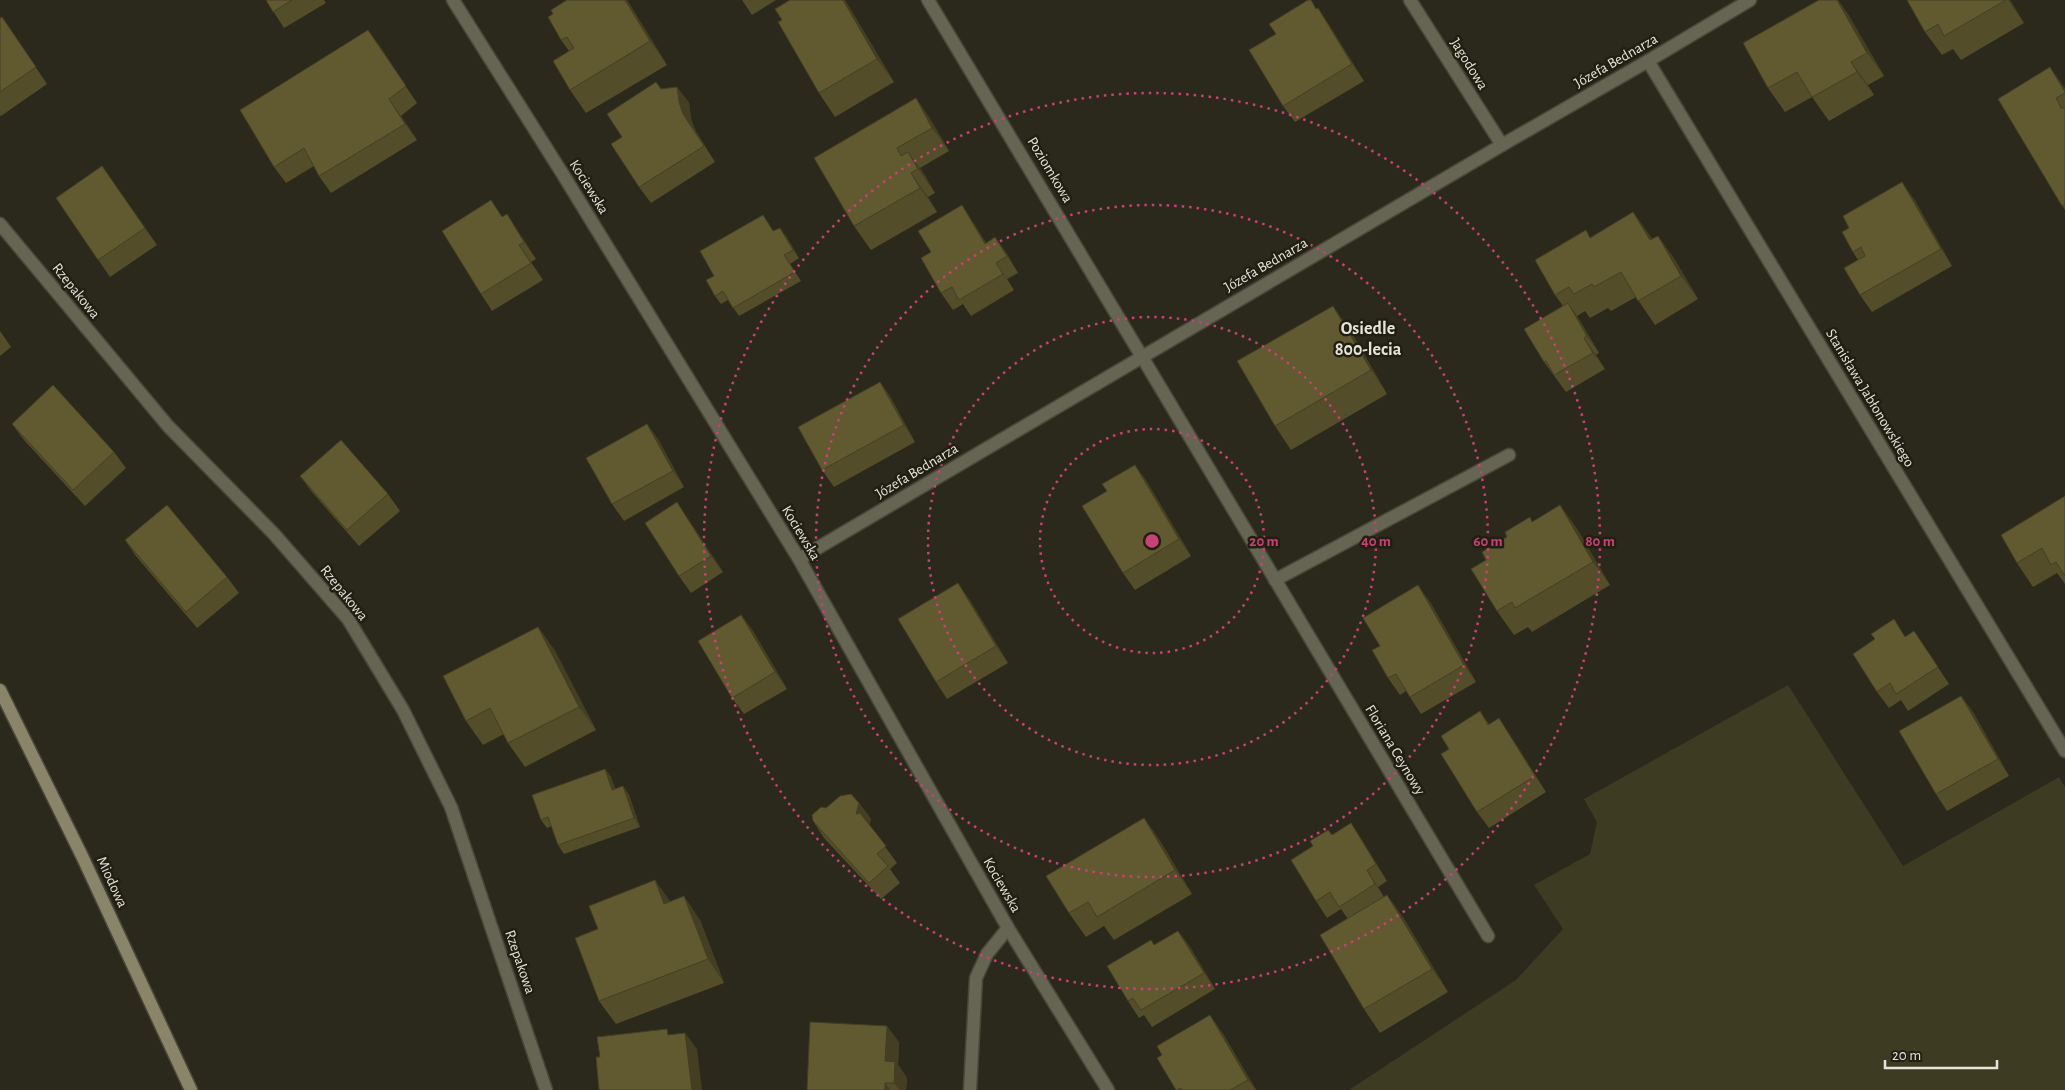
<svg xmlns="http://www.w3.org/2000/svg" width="2065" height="1090" viewBox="0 0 2065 1090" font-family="'Alegreya Sans',sans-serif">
<rect width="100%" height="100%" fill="#2b291b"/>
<path fill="#3e3b23" d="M 1788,685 L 1903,866 L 2059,777 L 2065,787 L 2065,1090 L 1349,1090 L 1516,980 L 1563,929 L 1534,885 L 1590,854 L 1597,822 L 1584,799 Z"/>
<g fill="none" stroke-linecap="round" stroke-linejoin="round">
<defs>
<g id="street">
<path d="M 453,0 L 562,173 L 799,559 L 1008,928 L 1108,1090"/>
<path d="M 928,0 C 1116,311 1301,625 1488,936"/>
<path d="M 1410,0 L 1502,145"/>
<path d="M 1648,61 L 2065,751"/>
<path d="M 0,224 L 168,426 L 274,534 L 348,619 L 403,710 L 451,807 L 546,1090"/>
<path d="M 799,559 L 1502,145 L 1648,61 L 1750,0"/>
<path d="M 1275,580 L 1509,455"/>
<path d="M 970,1090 L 976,978 L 987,954 L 1008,928"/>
</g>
<path id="secondary" d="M 0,690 L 82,856 L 191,1090"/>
</defs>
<use href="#street" stroke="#49473a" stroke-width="15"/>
<use href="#secondary" stroke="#49473a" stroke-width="15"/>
<use href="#street" stroke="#666452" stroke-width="12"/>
<use href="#secondary" stroke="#898568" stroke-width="12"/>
</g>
<g fill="#534d2a">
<path d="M 266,0 L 324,0 L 326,3 L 284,28 Z"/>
<path d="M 627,0 L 667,65 L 586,113 L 570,90 L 569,51 L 561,40 Z"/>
<path d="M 742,0 L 776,0 L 752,15 Z"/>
<path d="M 845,0 L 894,82 L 835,117 L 819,93 Z"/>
<path d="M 1819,0 L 1838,0 L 1849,16 L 1884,76 L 1868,85 L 1874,95 L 1829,121 L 1812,97 L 1785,112 L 1768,88 Z"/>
<path d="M 1907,0 L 2010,0 L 2024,23 L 1961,60 L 1953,49 L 1942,55 L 1925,32 Z"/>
<path d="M 1317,9 L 1329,25 L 1364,81 L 1295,122 L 1283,106 Z"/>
<path d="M 2,17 L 47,84 L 1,116 L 0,115 L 0,18 Z"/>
<path d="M 368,30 L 417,103 L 401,116 L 417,140 L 331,193 L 319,176 L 314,166 L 286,183 L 274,167 Z"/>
<path d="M 677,87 L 689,103 L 691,119 L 695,130 L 715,162 L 651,203 L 639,187 L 622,137 L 662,89 Z"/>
<path d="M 2065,88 L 2065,210 L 1998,99 Z"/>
<path d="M 916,98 L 932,122 L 949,151 L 920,168 L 935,193 L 928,197 L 937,212 L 871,250 L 854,226 Z"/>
<path d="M 102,166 L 157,245 L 110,277 L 56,198 Z"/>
<path d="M 1914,199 L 1952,266 L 1872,312 L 1860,295 L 1858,260 L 1853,252 Z"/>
<path d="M 1633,212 L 1652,239 L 1658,236 L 1675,260 L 1698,299 L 1655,325 L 1636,297 L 1611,311 L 1608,308 L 1590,318 L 1585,311 L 1577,316 L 1599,353 L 1596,355 L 1605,369 L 1566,392 L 1544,362 L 1563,306 L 1555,295 L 1591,237 Z"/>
<path d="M 507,214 L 518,231 L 536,259 L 531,262 L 543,280 L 492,311 L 481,294 L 503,217 Z"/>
<path d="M 763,215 L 773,231 L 786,236 L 799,258 L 790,264 L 801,281 L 739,316 L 728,300 L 721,304 L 715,296 Z"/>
<path d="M 973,222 L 986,243 L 995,237 L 1007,254 L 1018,273 L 1007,279 L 1014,290 L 971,316 L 963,304 L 953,310 L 941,293 L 931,252 Z"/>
<path d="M 1350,330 L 1387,394 L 1291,450 L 1275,426 Z"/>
<path d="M 0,331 L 11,347 L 0,356 Z"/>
<path d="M 880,382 L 891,398 L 915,442 L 834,487 L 822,470 Z"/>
<path d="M 12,424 L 114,452 L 126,468 L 85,506 L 24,440 Z"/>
<path d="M 647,424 L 659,441 L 684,487 L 624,521 L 612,504 Z"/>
<path d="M 1135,465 L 1147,482 L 1191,556 L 1135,590 L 1123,573 L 1107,491 Z"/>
<path d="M 300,476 L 388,494 L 400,511 L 359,546 L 312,492 Z"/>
<path d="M 2065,496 L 2065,584 L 2057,573 L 2033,587 L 2017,563 Z"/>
<path d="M 1560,505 L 1577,529 L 1610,585 L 1532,632 L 1528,627 L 1514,635 L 1497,611 L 1486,560 L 1533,522 Z"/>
<path d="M 688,519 L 723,572 L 691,593 L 679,576 Z"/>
<path d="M 125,540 L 227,577 L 239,593 L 197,628 L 136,556 Z"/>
<path d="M 969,599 L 1008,663 L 947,699 L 936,682 Z"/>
<path d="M 1430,602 L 1476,682 L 1421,714 L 1406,691 L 1400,695 L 1388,678 L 1380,646 Z"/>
<path d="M 741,615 L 753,631 L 787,689 L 744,714 L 732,698 Z"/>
<path d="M 538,627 L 555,651 L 596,730 L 525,767 L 508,743 L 504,734 L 483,745 L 466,721 Z"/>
<path d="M 1914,631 L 1949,684 L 1908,711 L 1901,700 L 1889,708 L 1877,692 L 1906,636 Z"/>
<path d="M 1961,696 L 1973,712 L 2009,776 L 1947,811 L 1936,794 Z"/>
<path d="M 1480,711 L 1489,724 L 1510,735 L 1546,792 L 1489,828 L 1477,812 L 1449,749 Z"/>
<path d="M 605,769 L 611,777 L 615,789 L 623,786 L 629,795 L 640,827 L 564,854 L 558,845 L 552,826 L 547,828 L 541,820 Z"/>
<path d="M 859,803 L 871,819 L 869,825 L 897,863 L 890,869 L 900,883 L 881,899 L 824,838 L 813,821 L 826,808 Z"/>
<path d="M 1144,818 L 1160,841 L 1192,894 L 1114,940 L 1104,926 L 1086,937 L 1069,913 Z"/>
<path d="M 1351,823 L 1362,840 L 1387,881 L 1378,887 L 1384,897 L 1387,895 L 1404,919 L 1448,992 L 1380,1033 L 1364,1009 L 1348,919 L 1341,909 L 1327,918 L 1316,901 L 1332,835 Z"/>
<path d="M 670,902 L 700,920 L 724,983 L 616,1024 L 599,1001 Z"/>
<path d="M 1178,931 L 1190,947 L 1215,989 L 1152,1027 L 1144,1015 L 1139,1018 L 1128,1001 L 1154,945 Z"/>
<path d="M 1222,1032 L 1256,1090 L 1176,1090 L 1162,1055 Z"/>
<path d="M 899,1042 L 898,1065 L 907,1078 L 906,1090 L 807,1090 Z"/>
</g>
<g fill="#443f22">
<path d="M 625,0 L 627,0 L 667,65 L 650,41 Z"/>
<path d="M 843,0 L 845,0 L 894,82 L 877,59 Z"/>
<path d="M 1837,0 L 1838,0 L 1849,16 L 1884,76 L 1867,53 Z"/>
<path d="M 2008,0 L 2010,0 L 2024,23 Z"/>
<path d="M 1318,8 L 1329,25 L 1364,81 L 1352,64 Z"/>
<path d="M 368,30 L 380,46 L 417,103 L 406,86 Z"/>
<path d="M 1851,62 L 1868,85 L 1874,95 L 1857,72 Z"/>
<path d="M 2050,67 L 2065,88 L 2065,92 Z"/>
<path d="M 677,87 L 689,103 L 691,119 L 695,130 L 715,162 L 683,114 L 679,102 Z"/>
<path d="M 916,98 L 932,122 L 949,151 L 932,128 Z"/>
<path d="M 389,99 L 401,116 L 417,140 L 405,124 Z"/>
<path d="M 908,152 L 925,175 L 935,193 L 918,169 Z"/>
<path d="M 911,173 L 928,197 L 937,212 L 920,188 Z"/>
<path d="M 1902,182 L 1914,199 L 1952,266 L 1941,249 Z"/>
<path d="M 962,205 L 973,222 L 996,260 L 985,244 Z"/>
<path d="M 1633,212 L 1650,236 L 1667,264 L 1650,240 Z"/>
<path d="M 507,214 L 518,231 L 536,259 L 524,242 Z"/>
<path d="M 780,228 L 786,236 L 799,258 L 793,250 Z"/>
<path d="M 1658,236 L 1675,260 L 1698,299 L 1681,276 Z"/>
<path d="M 995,237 L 1007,254 L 1018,273 L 1007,256 Z"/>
<path d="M 519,245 L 531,262 L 543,280 L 531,263 Z"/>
<path d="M 996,263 L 1007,279 L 1014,290 L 1003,274 Z"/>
<path d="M 1568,303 L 1579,319 L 1599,353 L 1587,336 Z"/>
<path d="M 1333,306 L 1350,330 L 1387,394 L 1371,370 Z"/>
<path d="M 1584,338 L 1596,355 L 1605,369 L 1593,353 Z"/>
<path d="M 880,382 L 891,398 L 915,442 L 904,425 Z"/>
<path d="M 647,424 L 659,441 L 684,487 L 673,471 Z"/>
<path d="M 1135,465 L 1147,482 L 1191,556 L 1179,539 Z"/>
<path d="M 677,502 L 688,519 L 723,572 L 711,556 Z"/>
<path d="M 1560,505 L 1577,529 L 1610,585 L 1593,562 Z"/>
<path d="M 958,583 L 969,599 L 1008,663 L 996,646 Z"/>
<path d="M 1418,585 L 1430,602 L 1476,682 L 1464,665 Z"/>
<path d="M 741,615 L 753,631 L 787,689 L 775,672 Z"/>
<path d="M 538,627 L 555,651 L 596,730 L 579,707 Z"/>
<path d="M 1961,696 L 1973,712 L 2009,776 L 1998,759 Z"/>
<path d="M 1499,718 L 1510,735 L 1546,792 L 1535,776 Z"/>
<path d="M 605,769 L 611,777 L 618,799 L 612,790 Z"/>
<path d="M 623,786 L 629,795 L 640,827 L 634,818 Z"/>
<path d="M 859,803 L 871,819 L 868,830 L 856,814 Z"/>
<path d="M 1144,818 L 1160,841 L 1192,894 L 1175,870 Z"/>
<path d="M 1351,823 L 1362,840 L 1387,881 L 1376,864 Z"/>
<path d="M 1367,870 L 1378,887 L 1387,901 L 1375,884 Z"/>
<path d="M 655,880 L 672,904 L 664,904 Z"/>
<path d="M 1387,895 L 1404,919 L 1448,992 L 1432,969 Z"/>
<path d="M 684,896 L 700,920 L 724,983 L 708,959 Z"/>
<path d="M 1178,931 L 1190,947 L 1215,989 L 1204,973 Z"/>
<path d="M 1210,1015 L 1222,1032 L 1256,1090 L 1248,1080 Z"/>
<path d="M 887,1026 L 899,1042 L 898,1065 L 907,1078 L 906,1090 L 899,1090 L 894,1083 L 885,1061 Z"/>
<path d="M 685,1033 L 697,1049 L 702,1090 L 692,1090 Z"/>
<path d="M 885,1083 L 890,1090 L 885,1090 Z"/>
</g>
<g fill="#615a31" stroke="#443f22">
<path d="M 266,0 L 292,0 L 273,12 Z"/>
<path d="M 567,0 L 625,0 L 650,41 L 570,90 L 553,61 L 574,48 L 567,37 L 561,40 L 548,17 L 553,14 L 551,10 Z"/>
<path d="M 790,0 L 843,0 L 877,59 L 819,93 L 778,22 L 782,20 L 775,9 Z"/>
<path d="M 1308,0 L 1311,0 L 1316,9 L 1318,8 L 1352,64 L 1283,106 L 1249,50 L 1276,34 L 1269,24 Z"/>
<path d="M 1819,0 L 1837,0 L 1867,53 L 1851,62 L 1857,72 L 1812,97 L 1797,72 L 1768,88 L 1743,43 Z"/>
<path d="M 1907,0 L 2006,0 L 1944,36 L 1938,24 L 1925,32 Z"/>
<path d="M 2,17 L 36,67 L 0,92 L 0,18 Z"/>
<path d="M 368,30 L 406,86 L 389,99 L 405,124 L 319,176 L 304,148 L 274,167 L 240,110 Z"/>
<path d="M 2050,67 L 2065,92 L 2065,93 L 2056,98 L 2061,108 L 2065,108 L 2065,204 L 2062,206 L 1998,99 Z"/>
<path d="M 656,82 L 661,89 L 677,87 L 679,102 L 683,114 L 704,146 L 639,187 L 611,144 L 622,137 L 607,114 Z"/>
<path d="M 916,98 L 932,128 L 897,148 L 901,156 L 908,152 L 918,169 L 911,173 L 920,188 L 854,226 L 814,158 Z"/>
<path d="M 102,166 L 145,228 L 98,260 L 56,198 Z"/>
<path d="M 1902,182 L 1941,249 L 1860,295 L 1844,268 L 1865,256 L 1861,247 L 1853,252 L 1842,232 L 1849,228 L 1843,216 Z"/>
<path d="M 491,200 L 502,217 L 507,214 L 524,242 L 519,245 L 531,263 L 481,294 L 442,231 Z"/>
<path d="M 962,205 L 985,244 L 995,237 L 1007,256 L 996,263 L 1003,274 L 959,300 L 952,287 L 941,293 L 921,258 L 931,252 L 918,231 Z"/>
<path d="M 1633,212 L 1650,240 L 1658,236 L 1681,276 L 1638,301 L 1621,272 L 1594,287 L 1592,284 L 1574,294 L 1569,287 L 1555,295 L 1535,260 L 1586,230 L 1590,238 Z"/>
<path d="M 763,215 L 773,231 L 780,228 L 793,250 L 784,255 L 795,272 L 733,308 L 723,291 L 715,296 L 706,280 L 714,276 L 700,251 Z"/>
<path d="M 1568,303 L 1587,336 L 1584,338 L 1593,353 L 1554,375 L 1546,361 L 1544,362 L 1524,329 Z"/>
<path d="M 1333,306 L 1371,370 L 1275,426 L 1237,361 Z"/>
<path d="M 880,382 L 904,425 L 822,470 L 798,427 Z"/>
<path d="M 53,385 L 114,452 L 73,490 L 12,424 Z"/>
<path d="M 647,424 L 673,471 L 612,504 L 586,458 Z"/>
<path d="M 341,440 L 388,494 L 347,530 L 300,476 Z"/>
<path d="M 1135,465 L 1179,539 L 1123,573 L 1082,506 L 1107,491 L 1102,484 Z"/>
<path d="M 2065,496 L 2065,576 L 2056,562 L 2051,565 L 2042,548 L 2017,563 L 2001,535 Z"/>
<path d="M 677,502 L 711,556 L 679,576 L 645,523 Z"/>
<path d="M 167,505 L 227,577 L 186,612 L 125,540 Z"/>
<path d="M 1560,505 L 1593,562 L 1515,608 L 1512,602 L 1497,611 L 1471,569 L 1486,560 L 1482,552 L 1507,537 L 1505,532 L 1530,517 L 1532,522 Z"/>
<path d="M 958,583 L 996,646 L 936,682 L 898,619 Z"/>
<path d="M 1418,585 L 1464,665 L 1410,697 L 1396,674 L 1388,678 L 1372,650 L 1380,646 L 1363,618 Z"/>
<path d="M 741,615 L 775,672 L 732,698 L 698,641 Z"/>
<path d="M 1894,619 L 1905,637 L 1914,631 L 1938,667 L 1896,694 L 1890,683 L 1877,692 L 1853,654 L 1875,639 L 1871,634 Z"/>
<path d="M 538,627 L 579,707 L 508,743 L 490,708 L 466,721 L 443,676 Z"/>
<path d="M 1961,696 L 1998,759 L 1936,794 L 1899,731 Z"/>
<path d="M 1480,711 L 1488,725 L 1499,718 L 1535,776 L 1477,812 L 1441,754 L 1449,749 L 1441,736 Z"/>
<path d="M 605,769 L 612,790 L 623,786 L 634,818 L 558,845 L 548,817 L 541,820 L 532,795 Z"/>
<path d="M 851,794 L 859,803 L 856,814 L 860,813 L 886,846 L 877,854 L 888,866 L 869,883 L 813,821 L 812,815 L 821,807 L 826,808 L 840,796 Z"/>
<path d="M 1144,818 L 1175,870 L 1097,917 L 1088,902 L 1069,913 L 1046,876 Z"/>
<path d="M 1351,823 L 1376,864 L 1367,870 L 1375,884 L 1339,907 L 1330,892 L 1316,901 L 1291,860 L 1313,846 L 1310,841 L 1328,830 L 1332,835 Z"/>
<path d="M 655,880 L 664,904 L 684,896 L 708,959 L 599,1001 L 575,938 L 598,929 L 589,906 Z"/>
<path d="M 1387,895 L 1432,969 L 1364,1009 L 1320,935 Z"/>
<path d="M 1178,931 L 1204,973 L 1141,1010 L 1133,998 L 1128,1001 L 1107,966 L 1151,940 L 1154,945 Z"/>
<path d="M 1210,1015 L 1248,1080 L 1230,1090 L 1182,1090 L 1181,1088 L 1176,1090 L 1157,1058 L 1162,1055 L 1157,1046 Z"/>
<path d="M 810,1022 L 887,1026 L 885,1061 L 895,1062 L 894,1083 L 885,1083 L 885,1090 L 807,1090 Z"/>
<path d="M 667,1029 L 668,1035 L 685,1033 L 692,1090 L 599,1090 L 596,1057 L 600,1057 L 597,1037 Z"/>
</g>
<g fill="none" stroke="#c94175" stroke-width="2.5" stroke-dasharray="2.5 5">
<circle cx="1152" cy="541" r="112"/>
<circle cx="1152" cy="541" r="224"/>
<circle cx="1152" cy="541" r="336"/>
<circle cx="1152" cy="541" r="448"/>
</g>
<g text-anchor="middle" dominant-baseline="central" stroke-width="5" stroke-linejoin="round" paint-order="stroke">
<g font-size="15" fill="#e5e4db" stroke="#211f12">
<text transform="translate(1616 61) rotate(-30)">Józefa Bednarza</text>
<text transform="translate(1469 64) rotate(58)">Jagodowa</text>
<text transform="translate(1050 170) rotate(59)">Poziomkowa</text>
<text transform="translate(589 187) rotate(58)">Kociewska</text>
<text transform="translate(1266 265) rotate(-30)">Józefa Bednarza</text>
<text transform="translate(76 291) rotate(51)">Rzepakowa</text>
<text transform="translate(1870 398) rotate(59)">Stanisława Jabłonowskiego</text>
<text transform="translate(917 471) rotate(-31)">Józefa Bednarza</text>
<text transform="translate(801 533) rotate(59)">Kociewska</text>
<text transform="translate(344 593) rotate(51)">Rzepakowa</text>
<text transform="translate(1395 750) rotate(59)">Floriana Ceynowy</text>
<text transform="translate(112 882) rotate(65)">Miodowa</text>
<text transform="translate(1002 885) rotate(60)">Kociewska</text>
<text transform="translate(520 962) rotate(71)">Rzepakowa</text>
</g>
<g font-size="18" font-weight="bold" fill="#e5e4db" stroke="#211f12">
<text x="1368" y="329">Osiedle<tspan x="1368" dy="21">800-lecia</tspan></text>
</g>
</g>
<circle cx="1152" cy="541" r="8" fill="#c94175" stroke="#211f12" stroke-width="2.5"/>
<g font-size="15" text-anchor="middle" font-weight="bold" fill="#c94175" stroke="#211f12" stroke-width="5" stroke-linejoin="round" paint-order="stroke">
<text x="1264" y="546">20 m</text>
<text x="1376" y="546">40 m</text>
<text x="1488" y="546">60 m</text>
<text x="1600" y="546">80 m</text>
</g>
<path d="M1885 1060v8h112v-8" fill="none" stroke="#e5e4db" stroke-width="2.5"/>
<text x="1892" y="1060" font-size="15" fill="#e5e4db" stroke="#211f12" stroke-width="4" paint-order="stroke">20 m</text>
</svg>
